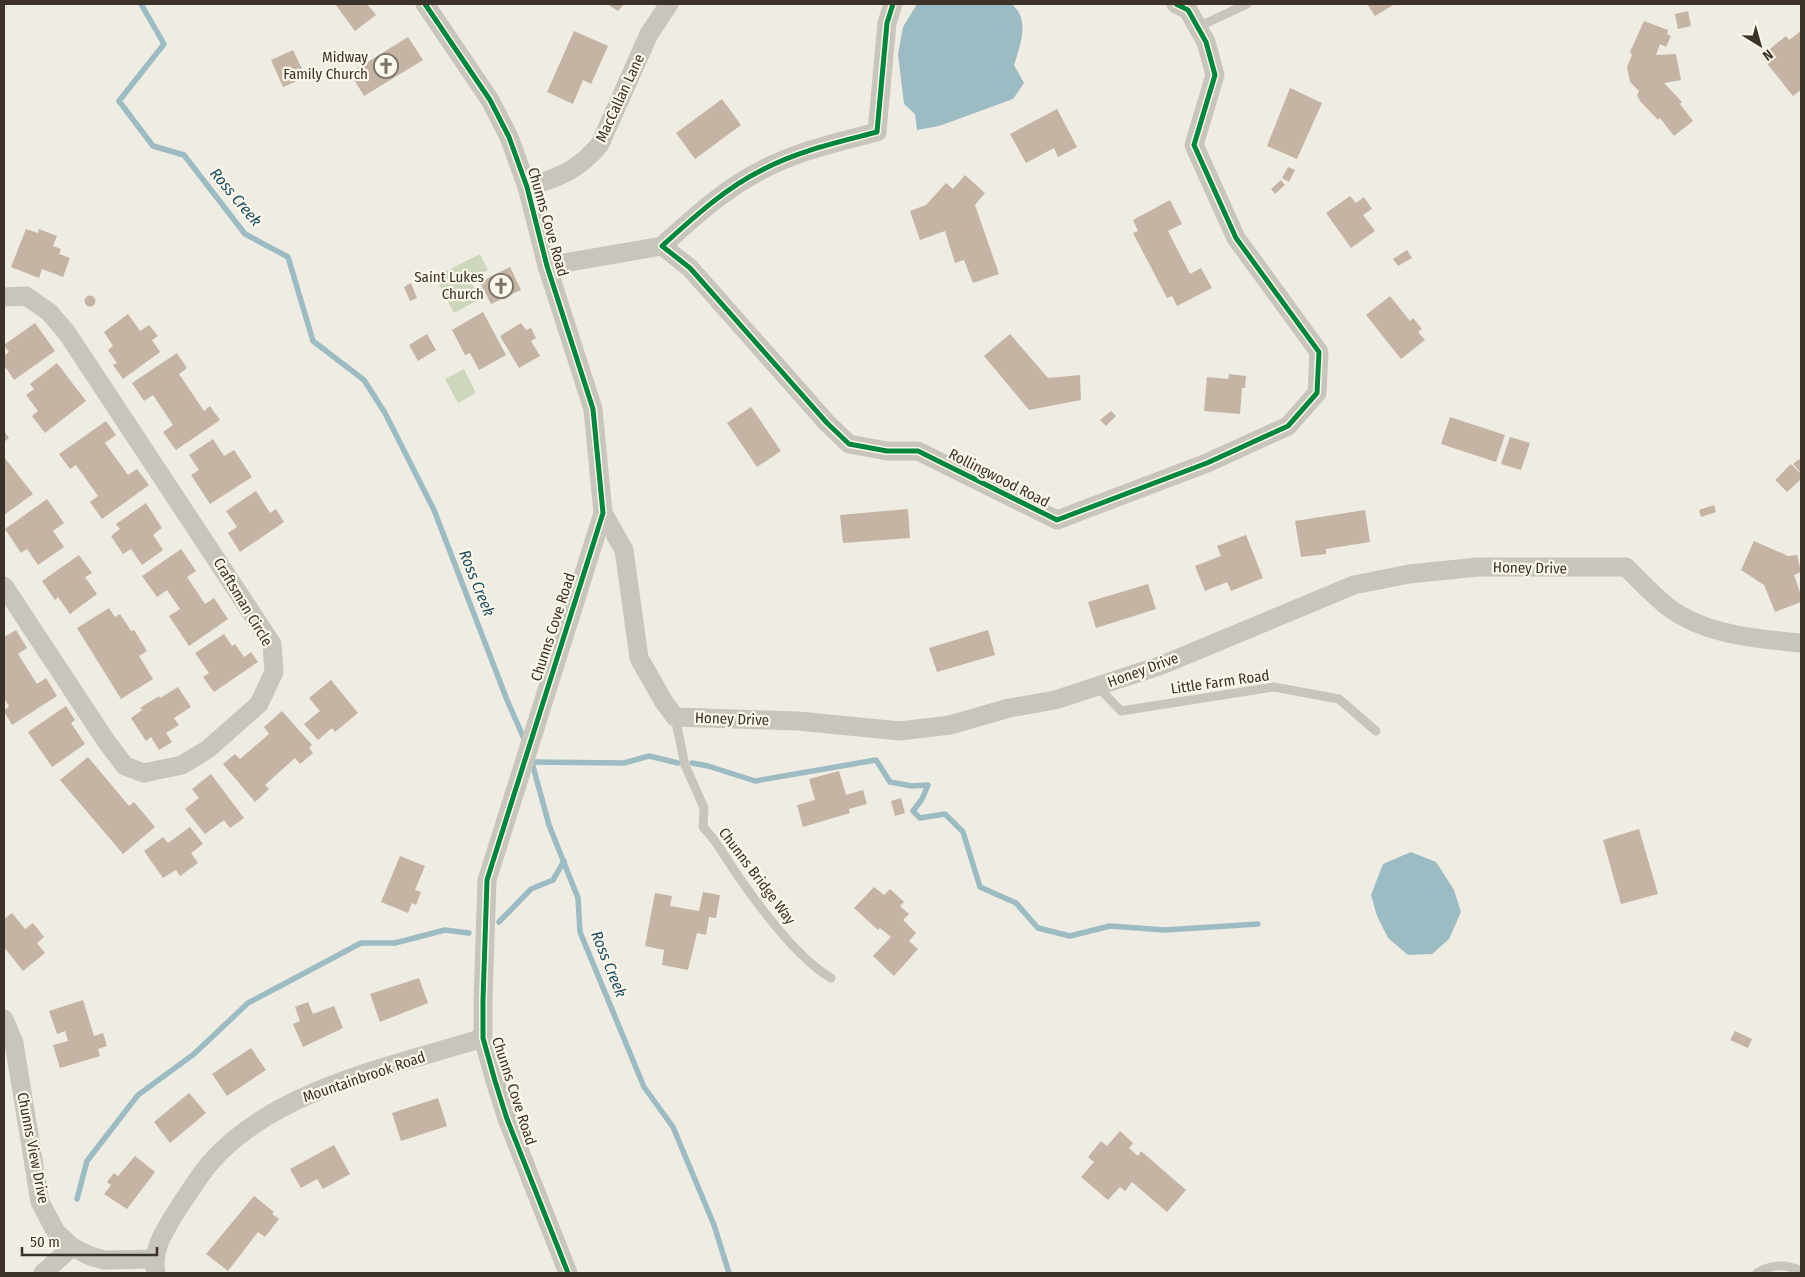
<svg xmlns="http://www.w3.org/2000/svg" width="1805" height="1277" viewBox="0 0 1805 1277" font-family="'Fira Sans Condensed',sans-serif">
<rect width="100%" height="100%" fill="#efece3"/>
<g fill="#ccd7bb">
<path d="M 480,254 L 488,270 L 470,280 L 480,299 L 454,313 L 435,277 Z"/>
<path d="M 464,369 L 476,393 L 458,403 L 445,379 Z"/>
</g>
<g fill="#9cbbc3">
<path d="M 917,4 L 1011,4 C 1031,18 1020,46 1014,65 L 1024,83 L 1013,99 L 939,126 L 917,130 L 915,114 L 904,104 L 898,54 L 903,27 Z"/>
<path d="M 1411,852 L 1436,862 L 1454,890 L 1461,912 L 1449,939 L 1432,954 L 1408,955 L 1388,938 L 1377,916 L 1371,895 L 1383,864 Z"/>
</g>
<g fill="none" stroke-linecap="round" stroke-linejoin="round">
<g stroke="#9cbbc3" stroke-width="5.5">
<path d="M 141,4 L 164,44 L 119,101 L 153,146 L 184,155 L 245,234 L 288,257 L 313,341 L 364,380 L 385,413 L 434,510 L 507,700 L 525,741"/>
<path d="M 531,759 L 549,825 L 578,898 L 580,932 L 644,1087 L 673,1127 L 714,1225 L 729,1273"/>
<path d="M 532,762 L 624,763 L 649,756 L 678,763"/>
<path d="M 692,763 L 708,766 L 755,781 L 876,760 L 890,782 L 912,786 L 928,785 L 922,799 L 913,811 L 920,818 L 945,814 L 963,832 L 980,887 L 1016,903 L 1038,928 L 1070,936 L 1110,926 L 1165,930 L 1258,924"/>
<path d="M 499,922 L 531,889 L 553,880 L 564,861"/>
<path d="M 77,1199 L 87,1161 L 138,1095 L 194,1054 L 248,1003 L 361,943 L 395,943 L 445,930 L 469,933"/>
</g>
</g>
<g fill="#c5b4a3">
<path d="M 335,4 L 367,4 L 376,15 L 355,31 Z"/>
<path d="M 607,4 L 624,4 L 618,11 Z"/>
<path d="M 1367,4 L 1395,4 L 1375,16 Z"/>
<path d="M 1688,11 L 1691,26 L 1678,29 L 1675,14 Z"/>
<path d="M 1644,21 L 1668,30 L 1667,34 L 1671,36 L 1666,47 L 1660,44 L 1656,55 L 1676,54 L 1681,80 L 1664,83 L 1682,102 L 1680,104 L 1693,121 L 1674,136 L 1660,118 L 1658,120 L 1641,102 L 1637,96 L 1639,91 L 1630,82 L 1627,67 L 1632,55 L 1630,52 Z"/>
<path d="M 574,31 L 608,46 L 591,84 L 583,80 L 573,104 L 547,92 Z"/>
<path d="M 1801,31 L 1801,90 L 1793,96 L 1761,56 L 1786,36 L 1789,40 Z"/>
<path d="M 408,37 L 423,60 L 364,96 L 350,73 Z"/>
<path d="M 293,50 L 306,77 L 283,87 L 271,60 Z"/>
<path d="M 1290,88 L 1322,103 L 1297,159 L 1267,146 Z"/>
<path d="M 722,99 L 741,125 L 695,159 L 676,133 Z"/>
<path d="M 1057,109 L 1077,147 L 1058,157 L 1054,148 L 1026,163 L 1010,134 Z"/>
<path d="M 1288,167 L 1295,170 L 1289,182 L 1282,178 Z"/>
<path d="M 965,175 L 985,193 L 975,205 L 999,274 L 973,283 L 964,260 L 955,263 L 945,231 L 920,240 L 910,211 L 926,205 L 946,183 L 953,189 Z"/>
<path d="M 1281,180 L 1285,185 L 1275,194 L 1271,189 Z"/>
<path d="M 1350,196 L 1356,203 L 1364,197 L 1372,209 L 1363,215 L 1375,231 L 1351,248 L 1326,213 Z"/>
<path d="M 1170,200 L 1182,224 L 1168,231 L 1190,274 L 1201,268 L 1212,288 L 1177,306 L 1172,296 L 1167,298 L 1133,233 L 1138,231 L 1133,220 Z"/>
<path d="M 26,229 L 38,233 L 39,229 L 57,236 L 53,246 L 61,249 L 59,254 L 70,258 L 63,277 L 42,269 L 39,278 L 11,267 Z"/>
<path d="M 1407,250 L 1412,258 L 1398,266 L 1393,259 Z"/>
<path d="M 510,267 L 521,290 L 491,304 L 480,282 Z"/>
<path d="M 411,283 L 417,298 L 410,301 L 404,287 Z"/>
<circle cx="90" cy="301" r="5.5"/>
<path d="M 1390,296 L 1410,321 L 1413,318 L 1422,329 L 1418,332 L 1425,340 L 1401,359 L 1366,315 Z"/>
<path d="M 483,312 L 506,355 L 479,370 L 470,353 L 465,355 L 452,330 Z"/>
<path d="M 128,314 L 140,331 L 149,325 L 158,336 L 152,340 L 160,352 L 123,379 L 113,365 L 117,363 L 108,350 L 113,346 L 104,332 Z"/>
<path d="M 35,323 L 55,351 L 14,380 L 4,365 L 4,356 L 9,352 L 4,345 Z"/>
<path d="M 521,323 L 526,330 L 531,328 L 536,338 L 531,341 L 540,356 L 519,368 L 500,336 Z"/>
<path d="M 427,334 L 436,350 L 418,361 L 409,345 Z"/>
<path d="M 1010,334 L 1048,378 L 1080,375 L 1081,400 L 1029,410 L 984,356 Z"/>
<path d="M 177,353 L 187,368 L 179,374 L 204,411 L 210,406 L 220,420 L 176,450 L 163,432 L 173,425 L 153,395 L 144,401 L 132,383 Z"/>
<path d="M 57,363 L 86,401 L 45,433 L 32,416 L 38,411 L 26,395 L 34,389 L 30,384 Z"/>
<path d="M 1229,374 L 1246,376 L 1245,388 L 1242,388 L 1240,414 L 1204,411 L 1207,377 L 1228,379 Z"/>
<path d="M 751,407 L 781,451 L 757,467 L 727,423 Z"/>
<path d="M 1111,411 L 1116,416 L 1106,426 L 1100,420 Z"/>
<path d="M 1450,417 L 1505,435 L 1496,462 L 1441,444 Z"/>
<path d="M 106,421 L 116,435 L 105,443 L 128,475 L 137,469 L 149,485 L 102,519 L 90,502 L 98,496 L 76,465 L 70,469 L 59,454 Z"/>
<path d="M 4,431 L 9,438 L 4,442 Z"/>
<path d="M 1510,437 L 1530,443 L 1521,470 L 1501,464 Z"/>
<path d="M 213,439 L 224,456 L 234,450 L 252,477 L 210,504 L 191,475 L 199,470 L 189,455 Z"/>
<path d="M 4,457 L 33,494 L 4,515 Z"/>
<path d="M 1799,459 L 1801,462 L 1801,473 L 1793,464 Z"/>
<path d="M 1791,464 L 1801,474 L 1801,479 L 1787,492 L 1775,480 Z"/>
<path d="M 256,491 L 270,513 L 276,509 L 284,522 L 240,552 L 228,533 L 237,527 L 226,511 Z"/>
<path d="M 47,499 L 64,523 L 53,531 L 64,547 L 38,565 L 27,549 L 21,553 L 5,529 Z"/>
<path d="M 146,503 L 162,528 L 153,535 L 163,550 L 142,565 L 131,549 L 123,554 L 111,536 L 120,529 L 116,524 Z"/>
<path d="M 1714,505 L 1716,512 L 1701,517 L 1699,510 Z"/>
<path d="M 908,509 L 910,538 L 843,543 L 840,515 Z"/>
<path d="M 1365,510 L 1370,542 L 1326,549 L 1326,554 L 1301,557 L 1295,521 Z"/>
<path d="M 1246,535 L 1263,578 L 1231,591 L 1227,582 L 1205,591 L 1195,566 L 1221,556 L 1217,546 Z"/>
<path d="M 1754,541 L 1788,556 L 1797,555 L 1801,572 L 1794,575 L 1801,595 L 1801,602 L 1775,612 L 1764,585 L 1741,570 Z"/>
<path d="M 181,549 L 196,571 L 187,577 L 205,604 L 214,598 L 228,619 L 189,646 L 169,616 L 180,609 L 167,590 L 157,597 L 142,576 Z"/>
<path d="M 79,555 L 92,573 L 85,577 L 97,594 L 70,614 L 58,597 L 55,600 L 42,581 Z"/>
<path d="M 1148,584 L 1156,609 L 1096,628 L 1088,602 Z"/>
<path d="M 109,608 L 115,617 L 120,614 L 131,631 L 134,630 L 147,651 L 139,656 L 153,679 L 121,699 L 77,628 Z"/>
<path d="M 16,630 L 27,648 L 18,654 L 37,684 L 46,678 L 57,696 L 12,725 L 4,711 L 9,706 L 4,698 L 4,637 Z"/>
<path d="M 988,630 L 995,655 L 937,672 L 929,648 Z"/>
<path d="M 224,634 L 232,646 L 235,644 L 244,657 L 251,652 L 258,662 L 214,692 L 203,677 L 209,673 L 195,653 Z"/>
<path d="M 331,680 L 358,713 L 335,732 L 332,728 L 318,740 L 304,724 L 320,711 L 309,698 Z"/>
<path d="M 178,687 L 191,707 L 174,718 L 179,725 L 166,733 L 172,742 L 159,750 L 151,737 L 146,741 L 131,718 L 142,710 L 140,708 L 159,696 L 160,698 Z"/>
<path d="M 66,706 L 75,720 L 71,723 L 85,744 L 52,767 L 28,732 Z"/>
<path d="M 282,711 L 312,745 L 309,748 L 313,753 L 300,764 L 295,758 L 265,785 L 269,789 L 255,802 L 223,764 L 235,754 L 240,759 L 269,734 L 264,727 Z"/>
<path d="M 88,757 L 129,806 L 134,802 L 155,827 L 123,854 L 60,780 Z"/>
<path d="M 839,771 L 846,795 L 863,790 L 867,804 L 849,809 L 850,813 L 803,827 L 797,805 L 815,800 L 809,779 Z"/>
<path d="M 211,774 L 244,818 L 230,828 L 224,820 L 205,834 L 185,809 L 199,798 L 192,789 Z"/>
<path d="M 901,798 L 905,813 L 895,816 L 891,801 Z"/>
<path d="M 190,827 L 203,844 L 191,853 L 198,863 L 180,876 L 176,870 L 163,878 L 144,851 L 163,837 L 168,843 Z"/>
<path d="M 1639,829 L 1658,894 L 1621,904 L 1603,840 Z"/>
<path d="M 400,856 L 425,866 L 415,890 L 421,892 L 416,905 L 412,903 L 408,913 L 381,902 Z"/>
<path d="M 874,887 L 884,895 L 890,889 L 904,902 L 900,906 L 909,914 L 903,920 L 916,933 L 909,941 L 918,949 L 894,976 L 873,956 L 891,937 L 880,928 L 878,930 L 854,908 Z"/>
<path d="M 703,892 L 720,895 L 716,918 L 709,917 L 706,935 L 697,933 L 688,970 L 662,965 L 664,950 L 645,946 L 655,893 L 672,896 L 670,906 L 699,911 Z"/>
<path d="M 12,913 L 25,929 L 33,923 L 44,937 L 37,943 L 45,953 L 23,971 L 4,947 L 4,919 Z"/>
<path d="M 419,978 L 428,1003 L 380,1022 L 370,994 Z"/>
<path d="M 83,1000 L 94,1036 L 103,1033 L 107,1046 L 98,1049 L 100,1056 L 60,1068 L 53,1045 L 68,1041 L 65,1031 L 57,1034 L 49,1011 Z"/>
<path d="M 308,1002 L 313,1014 L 334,1006 L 343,1028 L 303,1047 L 293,1024 L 300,1021 L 295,1007 Z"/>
<path d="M 1735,1031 L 1752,1039 L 1748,1048 L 1730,1040 Z"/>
<path d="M 251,1048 L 266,1070 L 227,1096 L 212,1074 Z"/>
<path d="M 189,1093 L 206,1113 L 170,1143 L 154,1122 Z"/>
<path d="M 438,1098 L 447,1126 L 401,1141 L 392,1113 Z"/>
<path d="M 1120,1131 L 1133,1143 L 1129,1148 L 1138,1156 L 1141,1151 L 1186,1190 L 1167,1212 L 1132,1182 L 1125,1191 L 1120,1187 L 1108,1200 L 1081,1177 L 1094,1162 L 1088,1157 L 1101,1141 L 1107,1146 Z"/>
<path d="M 334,1145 L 350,1174 L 323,1189 L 317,1179 L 301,1188 L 290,1169 Z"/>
<path d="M 135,1156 L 155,1172 L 127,1209 L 104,1194 L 111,1185 L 107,1182 L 114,1173 L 118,1176 Z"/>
<path d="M 254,1196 L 274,1212 L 272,1214 L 279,1219 L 265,1237 L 258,1232 L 228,1271 L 206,1254 Z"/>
</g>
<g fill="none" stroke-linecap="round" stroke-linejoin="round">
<g stroke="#c9c5bc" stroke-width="9">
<path d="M 1198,27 L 1247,4"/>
<path d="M 1097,686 L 1121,711 L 1274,687 L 1339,699 L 1376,731"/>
<path d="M 675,717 L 685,765 L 704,808 L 703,827 C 717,841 725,857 736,873 C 758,905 798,959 831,978"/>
<path d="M 1757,1273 C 1771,1264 1787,1264 1801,1271"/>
</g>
<g stroke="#c9c5bc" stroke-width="19">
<path d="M 425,4 L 490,100 L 509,137 L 527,187 L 547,266 L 593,409 L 603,513 L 487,880 L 483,1000 L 483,1038 L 495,1081 L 507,1119 L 568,1273"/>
<path d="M 893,4 L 887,23 L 877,132 C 839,142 797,151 762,170 C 724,189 693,218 662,246 L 690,268 L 827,423 L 849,444 L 887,451 L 918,451 L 1057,520 L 1207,463 L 1288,426 L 1317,393 L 1319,352 L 1236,238 L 1194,145 L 1215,75 L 1206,42 L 1188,10 L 1176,4"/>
<path d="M 527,187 C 558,178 579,170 600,144 L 649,34 L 669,4"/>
<path d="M 547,266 L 662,246"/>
<path d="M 4,297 L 26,296 L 49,312 L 67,333 L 272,644 L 274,672 L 259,704 L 208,749 L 182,765 L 144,773 L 125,766 L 106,741 L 4,586"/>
<path d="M 603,513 L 624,550 L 639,658 L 664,702 L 675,717 L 798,721 L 900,731 L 950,725 L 1009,708 L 1055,700 L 1162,665 L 1354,585 L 1409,574 L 1478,567 L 1626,567 C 1639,580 1653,595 1668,607 C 1705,635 1757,639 1801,643"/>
<path d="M 4,1019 L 14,1043 L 40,1202 L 56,1232 L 72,1247 L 90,1256 L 104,1260 L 153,1259"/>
<path d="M 43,1273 L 72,1247"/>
<path d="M 156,1273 C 151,1248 166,1229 179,1207 C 189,1193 198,1177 210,1163 C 274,1089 393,1066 483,1038"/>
</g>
<defs>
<g id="cycleway">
<path d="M 425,4 L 490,100 L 509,137 L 527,187 L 547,266 L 593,409 L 603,513 L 487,880 L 483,1000 L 483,1038 L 495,1081 L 507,1119 L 568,1273"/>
<path d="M 893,4 L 887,23 L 877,132 C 839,142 797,151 762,170 C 724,189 693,218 662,246 L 690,268 L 827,423 L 849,444 L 887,451 L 918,451 L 1057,520 L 1207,463 L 1288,426 L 1317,393 L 1319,352 L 1236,238 L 1194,145 L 1215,75 L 1206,42 L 1188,10 L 1176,4"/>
</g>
</defs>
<use href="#cycleway" stroke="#fcf7eb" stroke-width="8"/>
<use href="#cycleway" stroke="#00873e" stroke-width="5"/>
</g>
<defs>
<symbol id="church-ring" viewBox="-11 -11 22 22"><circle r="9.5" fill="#fcf7eb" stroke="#7a736a" stroke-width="1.5"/><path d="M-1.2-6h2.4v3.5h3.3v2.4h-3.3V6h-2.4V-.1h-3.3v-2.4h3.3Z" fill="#7a736a"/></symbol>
</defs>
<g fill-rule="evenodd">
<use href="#church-ring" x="372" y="52" width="28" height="28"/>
<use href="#church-ring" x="487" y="272" width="28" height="28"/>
</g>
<g text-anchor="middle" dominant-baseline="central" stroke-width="4.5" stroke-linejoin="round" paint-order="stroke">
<g font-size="15" fill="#3b3229" stroke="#fcf7eb" text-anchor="end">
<text x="368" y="57">Midway<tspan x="368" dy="17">Family Church</tspan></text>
<text x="484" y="277">Saint Lukes<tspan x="484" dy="17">Church</tspan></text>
</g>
<g font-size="15" fill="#3b3229" stroke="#fcf7eb">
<text transform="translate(620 98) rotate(-65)">MacCallan Lane</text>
<text transform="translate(548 222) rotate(74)">Chunns Cove Road</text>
<text transform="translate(999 478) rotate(27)">Rollingwood Road</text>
<text transform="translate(1530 568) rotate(1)">Honey Drive</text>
<text transform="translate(243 602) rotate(59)">Craftsman Circle</text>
<text transform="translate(553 627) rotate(-72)">Chunns Cove Road</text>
<text transform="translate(1143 670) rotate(-20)">Honey Drive</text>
<text transform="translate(1220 682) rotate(-8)">Little Farm Road</text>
<text transform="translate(732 719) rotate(2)">Honey Drive</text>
<text transform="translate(757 876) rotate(53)">Chunns Bridge Way</text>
<text transform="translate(364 1077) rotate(-19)">Mountainbrook Road</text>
<text transform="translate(514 1091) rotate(72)">Chunns Cove Road</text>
<text transform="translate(33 1148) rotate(79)">Chunns View Drive</text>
</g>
<g font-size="16" font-style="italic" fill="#194d61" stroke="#fcf7eb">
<text transform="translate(236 197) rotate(50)">Ross Creek</text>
<text transform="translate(477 583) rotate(68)">Ross Creek</text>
<text transform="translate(609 964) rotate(68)">Ross Creek</text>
</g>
</g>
<rect width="1805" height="1277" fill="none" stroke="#3b3229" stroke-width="10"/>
<g transform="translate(1760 45) rotate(143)" stroke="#fcf7eb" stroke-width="4" paint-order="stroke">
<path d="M0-4L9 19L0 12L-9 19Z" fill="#3b3229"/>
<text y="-8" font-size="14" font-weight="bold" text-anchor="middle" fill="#3b3229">N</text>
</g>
<path d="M22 1247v8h135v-8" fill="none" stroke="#3b3229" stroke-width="2.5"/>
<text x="30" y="1247" font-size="15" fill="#3b3229" stroke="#fcf7eb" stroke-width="4" paint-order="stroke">50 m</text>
</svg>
